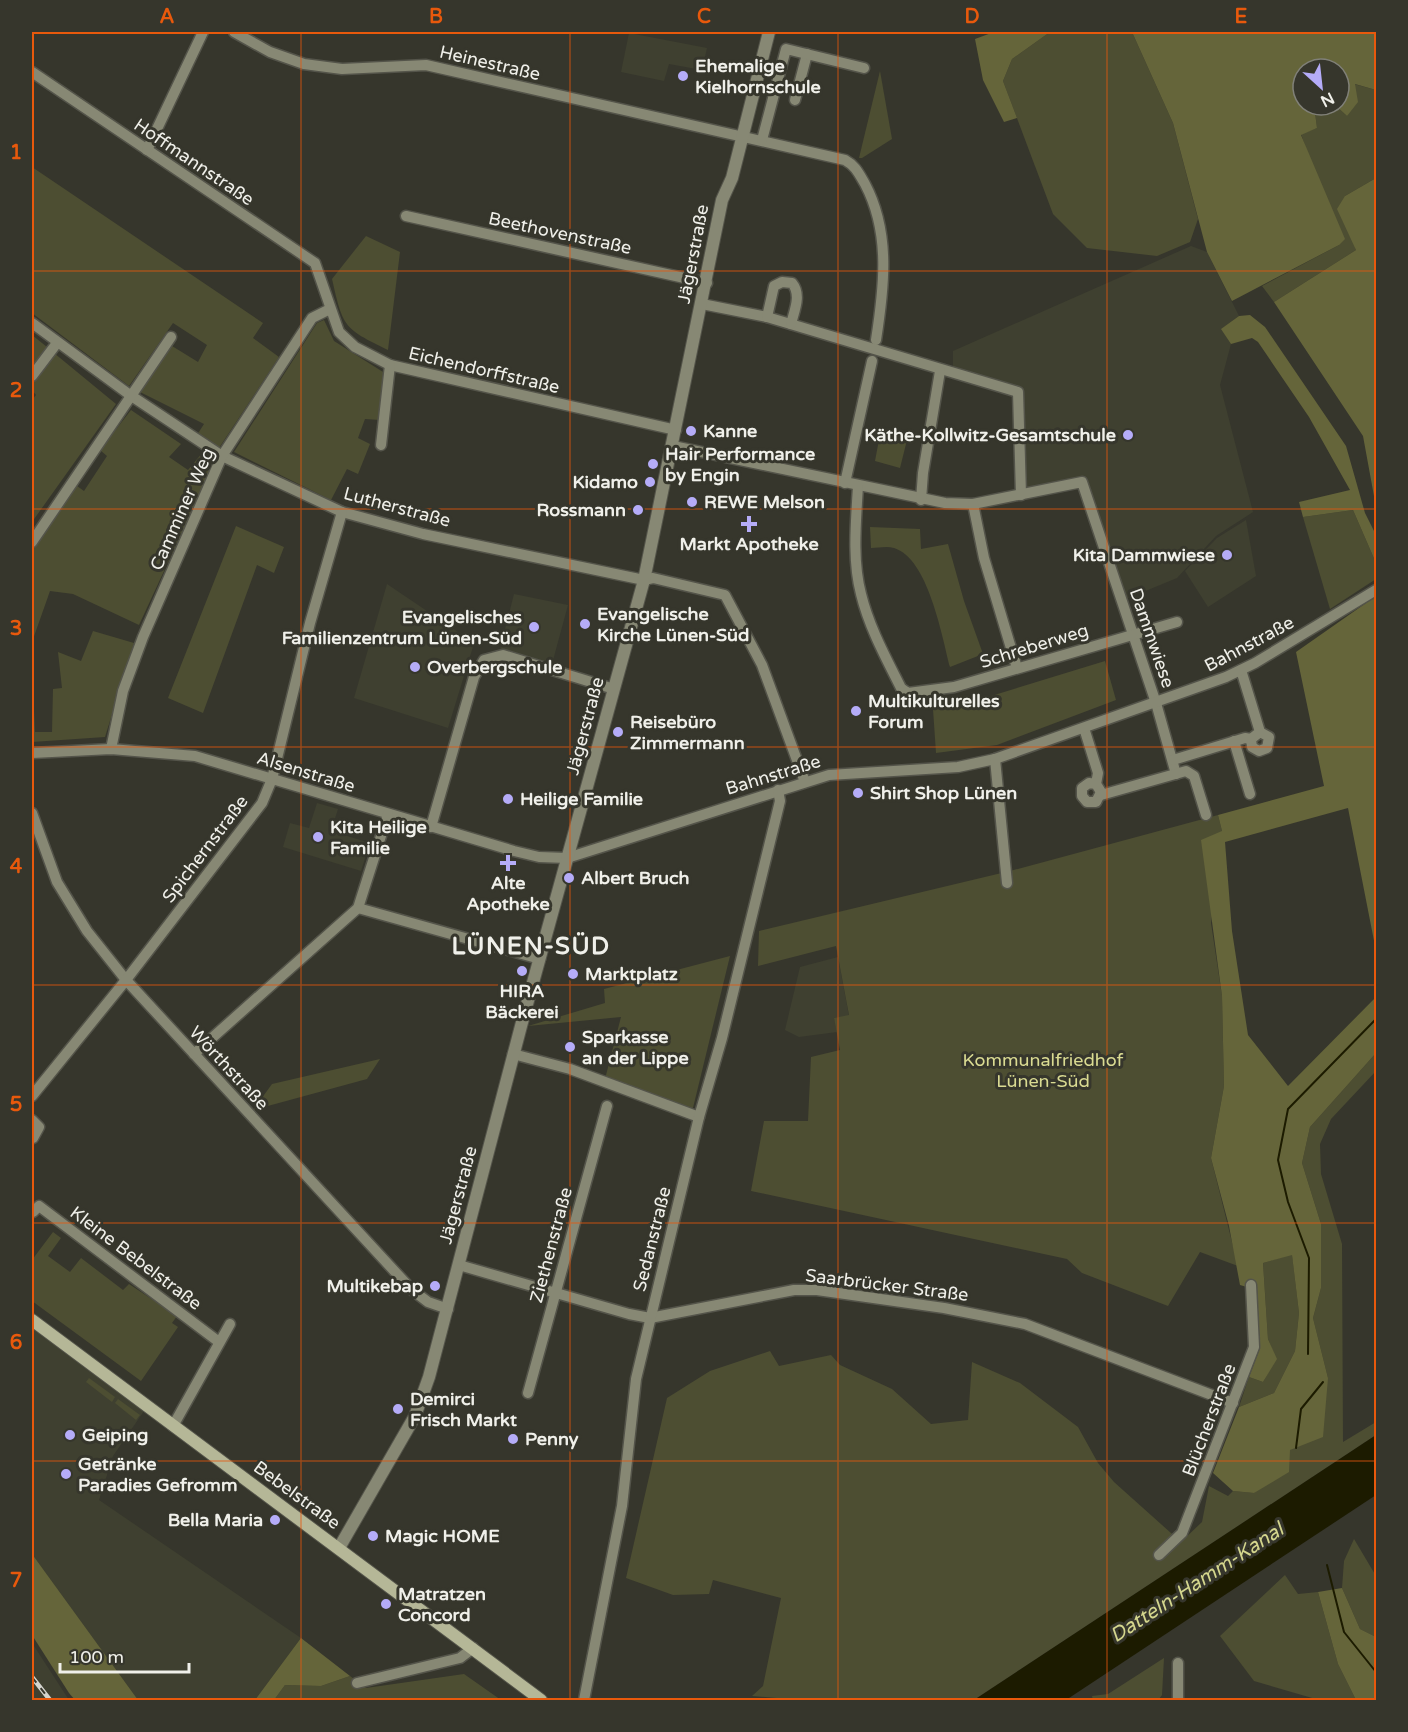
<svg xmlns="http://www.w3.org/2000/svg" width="1408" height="1732" viewBox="0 0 1408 1732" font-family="'Varela Round',sans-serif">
<rect width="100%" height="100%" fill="#36362c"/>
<g fill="#3f4030">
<path d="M 629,33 L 707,48 L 702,70 L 669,64 L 664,81 L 621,72 Z"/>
<path d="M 1191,246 L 1207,252 L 1239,316 L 1222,329 L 1231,344 L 1220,385 L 1253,512 L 1216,536 L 1177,578 L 1126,599 L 1087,478 L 1027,488 L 1021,393 L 962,377 L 953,366 L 953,351 Z"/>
<path d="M 1246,520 L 1256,576 L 1208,607 L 1185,571 L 1217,538 Z"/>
<path d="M 387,584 L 458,632 L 476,637 L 448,728 L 354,698 Z"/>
<path d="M 514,594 L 568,605 L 552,664 L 500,649 Z"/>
<path d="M 317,803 L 338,809 L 331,831 L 370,843 L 361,871 L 283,847 L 290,823 L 309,828 Z"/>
<path d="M 838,957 L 849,1016 L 834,1018 L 837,1032 L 799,1037 L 785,1030 L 800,967 Z"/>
<path d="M 32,1328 L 144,1411 L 113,1456 L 99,1500 L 301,1638 L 255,1700 L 138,1700 L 32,1554 Z"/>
<path d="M 32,1643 L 69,1700 L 32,1700 Z"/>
</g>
<g fill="#4d4e32">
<path d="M 1050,32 L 1132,32 L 1173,123 L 1198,219 L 1190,242 L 1157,256 L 1087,248 L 1053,214 L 1003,81 L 1012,59 Z"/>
<path d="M 880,71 L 892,139 L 862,158 L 859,158 Z"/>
<path d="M 1354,84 L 1376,90 L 1376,178 L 1345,196 L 1356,250 L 1274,302 L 1262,286 L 1339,245 L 1301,134 L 1317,128 L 1314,105 L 1335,105 L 1347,116 Z"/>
<path d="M 32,167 L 263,323 L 253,338 L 279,357 L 219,448 L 197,435 L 204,424 L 138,391 L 172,346 L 198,362 L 207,345 L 173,323 L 129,386 L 32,313 Z"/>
<path d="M 366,236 L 400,252 L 388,350 C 343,328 343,327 332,279 Z"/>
<path d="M 324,320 L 334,341 L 383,372 L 380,420 L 365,419 L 358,438 L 370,444 L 358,474 L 347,469 L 331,500 L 234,452 L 317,323 Z"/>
<path d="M 32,335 L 47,347 L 32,366 Z"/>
<path d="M 54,353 L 116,404 L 32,522 L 32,400 L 36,395 L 32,390 L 32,385 Z"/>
<path d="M 131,410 L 181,444 L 169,457 L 188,470 L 203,452 L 215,461 L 139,625 L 73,594 L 50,591 L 32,642 L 32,549 L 77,486 L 84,491 L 107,456 L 100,450 Z"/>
<path d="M 881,429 L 908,436 L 900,468 L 875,461 Z"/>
<path d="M 1353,510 L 1376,563 L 1376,579 L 1330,609 L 1303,517 Z"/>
<path d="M 236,526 L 284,547 L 274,573 L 257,565 L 203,713 L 168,698 Z"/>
<path d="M 870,527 L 920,529 L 921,549 L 948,544 L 964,601 L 983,654 L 950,667 C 942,636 928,558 894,548 C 887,546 878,548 871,548 Z"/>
<path d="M 93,631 L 134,643 L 105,737 L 32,742 L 32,668 L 35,732 L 52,732 L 53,689 L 62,688 L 58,652 L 81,661 Z"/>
<path d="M 1105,661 L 1116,700 L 997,745 L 936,753 L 933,709 L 991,696 Z"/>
<path d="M 1218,815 L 1222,831 L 1211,923 L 1222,996 L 1224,1086 L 1211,1158 L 1238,1266 L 1200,1252 L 1168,1306 L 1082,1273 L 1067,1259 L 751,1191 L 764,1121 L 808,1121 L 811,1057 L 840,1050 L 834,1018 L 849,1015 L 836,946 L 758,966 L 759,931 L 1010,871 Z"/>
<path d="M 730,956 L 692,1112 L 605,1079 L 621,1017 L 528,1026 L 605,1003 L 604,989 Z"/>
<path d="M 1376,1053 L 1376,1071 L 1331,1119 L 1320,1144 L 1321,1174 L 1342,1244 L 1343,1442 L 1376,1422 L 1376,1435 L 974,1700 L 800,1700 L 752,1696 L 763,1686 L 781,1598 L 713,1580 L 709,1594 L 673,1595 L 626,1578 L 667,1398 L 710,1371 L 770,1351 L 779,1366 L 831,1355 L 840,1365 L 892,1389 L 931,1424 L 968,1420 L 972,1362 L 1020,1383 L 1078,1427 L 1098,1463 L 1114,1482 L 1181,1542 L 1202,1522 L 1209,1486 L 1228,1496 L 1233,1491 L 1254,1493 L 1290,1450 L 1328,1378 L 1313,1318 L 1321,1288 L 1321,1224 L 1302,1163 L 1310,1127 Z"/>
<path d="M 380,1059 L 367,1079 L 253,1110 L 272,1084 Z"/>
<path d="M 53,1232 L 61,1238 L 48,1256 L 70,1272 L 81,1258 L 123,1290 L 129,1284 L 177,1316 L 172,1323 L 178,1327 L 141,1381 L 32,1301 L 32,1260 Z"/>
<path d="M 1292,1254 L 1299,1313 L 1295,1351 L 1274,1393 L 1239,1407 L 1249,1377 L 1263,1382 L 1276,1359 L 1268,1339 L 1263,1263 Z"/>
<path d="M 89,1378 L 115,1397 L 112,1402 L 86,1382 Z"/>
<path d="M 118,1399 L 140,1415 L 136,1420 L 115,1403 Z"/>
<path d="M 1354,1539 L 1376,1576 L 1376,1637 L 1360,1629 L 1342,1588 L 1344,1561 Z"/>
<path d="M 1285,1575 L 1298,1594 L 1318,1592 L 1338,1664 L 1356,1700 L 1319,1700 L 1254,1681 L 1220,1636 Z"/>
<path d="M 1164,1658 L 1162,1695 L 1159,1699 L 1093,1700 L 1092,1696 L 1108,1694 Z"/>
<path d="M 464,1674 L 501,1700 L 274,1700 L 285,1685 L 321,1686 L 350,1676 L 366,1688 Z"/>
</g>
<g fill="#65653a">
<path d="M 994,32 L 1050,32 L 1012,59 L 1003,81 L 1017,118 L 1004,122 L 983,80 L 975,39 Z"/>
<path d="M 1132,32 L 1376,32 L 1376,90 L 1355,84 L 1358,102 L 1347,116 L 1335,105 L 1339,105 L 1339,69 L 1303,69 L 1303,105 L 1314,105 L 1317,128 L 1301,135 L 1345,239 L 1339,245 L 1232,301 L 1207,252 L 1173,123 Z"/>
<path d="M 1376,178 L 1376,507 L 1363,436 L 1274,302 L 1356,250 L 1337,209 L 1345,196 Z"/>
<path d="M 1250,315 L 1265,327 L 1346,446 L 1365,513 L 1376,535 L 1376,563 L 1353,510 L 1303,517 L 1299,502 L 1350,490 L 1309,417 L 1258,342 L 1252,338 L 1231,344 L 1221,329 L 1239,316 Z"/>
<path d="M 1376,596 L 1376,951 L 1348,808 L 1225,842 L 1232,931 L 1248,1035 L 1288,1086 L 1376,997 L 1376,1053 L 1310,1127 L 1302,1163 L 1321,1224 L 1321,1288 L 1313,1318 L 1328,1378 L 1323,1437 L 1290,1450 L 1289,1472 L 1254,1493 L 1233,1491 L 1213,1473 L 1239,1407 L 1274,1393 L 1295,1351 L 1299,1313 L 1292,1255 L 1263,1263 L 1268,1339 L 1277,1359 L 1263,1382 L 1249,1377 L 1260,1348 L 1257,1290 L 1240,1285 L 1229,1226 L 1211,1158 L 1224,1086 L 1222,996 L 1201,840 L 1222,831 L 1218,815 L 1324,786 L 1296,652 Z"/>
<path d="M 32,1554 L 138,1700 L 75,1700 L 69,1693 L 32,1635 Z"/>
<path d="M 1342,1588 L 1360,1629 L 1376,1637 L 1376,1700 L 1356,1700 L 1338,1664 L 1318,1592 Z"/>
<path d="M 301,1638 L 350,1676 L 321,1686 L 285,1685 L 274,1700 L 255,1700 Z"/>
</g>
<path fill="#1c1b00" d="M 1376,1435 L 1376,1495 L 1066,1700 L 974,1700 Z"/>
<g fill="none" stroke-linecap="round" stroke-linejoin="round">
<g stroke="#1c1b00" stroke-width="2">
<path d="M 1308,1354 L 1309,1258 L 1288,1202 L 1278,1160 L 1288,1109 L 1376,1019"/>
<path d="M 1296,1448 L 1301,1409 L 1323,1382"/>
<path d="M 1327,1565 L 1344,1632 L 1376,1672"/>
</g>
<defs>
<g id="minor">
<path d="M 234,32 L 270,52 L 304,64 L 342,69 L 426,65 L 845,160 C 856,166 859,174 865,184 C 891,233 884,288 876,340"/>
<path d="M 32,72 L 315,263 L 339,332 L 355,347 L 390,365 L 676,430"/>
<path d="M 795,100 L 807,54"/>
<path d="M 762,140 L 786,49 L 864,68"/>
<path d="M 147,150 L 203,32"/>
<path d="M 406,216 L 707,283"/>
<path d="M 702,304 L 767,317 L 1018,392 L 1021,495"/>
<path d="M 767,317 L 774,286 L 782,282 L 792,283 C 802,295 794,311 791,324"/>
<path d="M 32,323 L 130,395 L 222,456 L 342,512 L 423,534 L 644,580 L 653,578 L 725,595 L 762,665 L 805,782"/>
<path d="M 32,376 L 57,343"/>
<path d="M 381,445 L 390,365"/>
<path d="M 673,446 L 945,503 L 973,504 L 1082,482 L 1156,703 L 1176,774"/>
<path d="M 845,483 L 872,361"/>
<path d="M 858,486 C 856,521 852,560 861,594 C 869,627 886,658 901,688 L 908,693 L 954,687 L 1177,622"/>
<path d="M 921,500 L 923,473 L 940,371"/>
<path d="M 973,504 L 984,558 L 1017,668"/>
<path d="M 32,542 L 171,337"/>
<path d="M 1241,670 L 1260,732 L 1269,737 L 1267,748 L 1259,751 L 1252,747 L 1251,739 L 1260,732"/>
<path d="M 1084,728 L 1098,773 L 1096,784 L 1101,792 L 1096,802 L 1087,802 L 1082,796 L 1082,788 L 1089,783 L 1096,784"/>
<path d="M 1234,741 L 1250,794"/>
<path d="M 111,749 L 123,691 L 143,637 L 222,456 L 312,318 L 330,309"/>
<path d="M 32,753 L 111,749 L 195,756 L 514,851 L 539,857 L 567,858 L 829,775 L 958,767 L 995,759 L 1226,677 L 1255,663 L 1376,590"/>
<path d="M 995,759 L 1007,883"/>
<path d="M 1173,760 L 1245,738 L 1251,739"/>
<path d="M 1101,795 L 1186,771 L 1194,776 L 1206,815"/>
<path d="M 32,813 L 57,882 L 87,931 L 126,980 L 411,1289 L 428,1302 L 448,1309"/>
<path d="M 431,827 L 474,677 L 484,660 L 503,655 L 614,689"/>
<path d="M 358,908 L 540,959"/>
<path d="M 194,1054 L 358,908 L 388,814"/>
<path d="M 513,1054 L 570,1069 L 699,1117"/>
<path d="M 32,1096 L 126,980 L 262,803 L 272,779 L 310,623 L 342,512"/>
<path d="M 32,1120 L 39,1127 L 33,1138 L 32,1136"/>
<path d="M 33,1212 L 39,1206 L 219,1342"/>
<path d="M 459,1265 L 629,1314 L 650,1318 L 794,1290 L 817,1290 L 944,1308 L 1025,1324 L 1233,1403"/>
<path d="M 528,1393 L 607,1106"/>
<path d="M 173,1426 L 230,1324"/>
<path d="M 1159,1555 L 1182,1533 L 1254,1347 L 1251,1285"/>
<path d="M 357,1683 L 460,1658 L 473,1648"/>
<path d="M 584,1700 L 622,1506 L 636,1379 L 699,1117 L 722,1038 L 780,801 L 778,790"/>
<path d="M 1178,1700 L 1178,1663"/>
</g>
<path id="tertiary" d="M 339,1548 L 415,1416 L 429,1377 L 521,1026 L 644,580 L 722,200 L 732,178 L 769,32"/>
<path id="secondary" d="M 32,1320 L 541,1700"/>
</defs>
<use href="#minor" stroke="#54544a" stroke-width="13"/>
<use href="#tertiary" stroke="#54544a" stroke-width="14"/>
<use href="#secondary" stroke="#54544a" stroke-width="14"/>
<use href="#minor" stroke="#878874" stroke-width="10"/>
<use href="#tertiary" stroke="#878874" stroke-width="12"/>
<use href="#secondary" stroke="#b5b797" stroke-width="12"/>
<defs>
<path id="rail" d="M 32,1677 L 50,1700"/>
</defs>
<use href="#rail" stroke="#d4d4ce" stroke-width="4.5"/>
<use href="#rail" stroke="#36362c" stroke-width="2" stroke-dasharray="7" stroke-linecap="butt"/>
</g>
<path fill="none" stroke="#e8590c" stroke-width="1.5" stroke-opacity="0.55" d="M 301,32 L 301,1700M 570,32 L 570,1700M 838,32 L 838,1700M 1107,32 L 1107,1700M 32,271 L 1376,271M 32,509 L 1376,509M 32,747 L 1376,747M 32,985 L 1376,985M 32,1223 L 1376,1223M 32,1461 L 1376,1461"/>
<g fill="#b5acf8" stroke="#36362c" stroke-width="2">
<circle cx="683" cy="76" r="6"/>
<circle cx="691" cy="431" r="6"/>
<circle cx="1128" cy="435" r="6"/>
<circle cx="653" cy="464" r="6"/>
<circle cx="650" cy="482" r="6"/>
<circle cx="692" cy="502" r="6"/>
<circle cx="638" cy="510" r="6"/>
<path d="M746 515h6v6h6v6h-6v6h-6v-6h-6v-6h6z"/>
<circle cx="1227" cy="555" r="6"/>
<circle cx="585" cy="624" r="6"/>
<circle cx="534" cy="627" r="6"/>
<circle cx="415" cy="667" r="6"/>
<circle cx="856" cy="711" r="6"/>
<circle cx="618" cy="732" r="6"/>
<circle cx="858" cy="793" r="6"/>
<circle cx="508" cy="799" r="6"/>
<circle cx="318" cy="837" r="6"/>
<path d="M505 854h6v6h6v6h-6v6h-6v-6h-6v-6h6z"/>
<circle cx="569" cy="878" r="6"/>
<circle cx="522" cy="971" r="6"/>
<circle cx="573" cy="974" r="6"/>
<circle cx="570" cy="1047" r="6"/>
<circle cx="435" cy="1286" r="6"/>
<circle cx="398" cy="1409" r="6"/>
<circle cx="70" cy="1435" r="6"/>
<circle cx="513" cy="1439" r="6"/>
<circle cx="66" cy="1474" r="6"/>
<circle cx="275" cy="1520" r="6"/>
<circle cx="373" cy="1536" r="6"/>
<circle cx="386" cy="1604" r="6"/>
</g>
<g text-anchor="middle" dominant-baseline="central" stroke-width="6" stroke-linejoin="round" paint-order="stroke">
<g font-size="18" fill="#f0f0ea" stroke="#36362c">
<text transform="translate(490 63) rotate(13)">Heinestraße</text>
<text transform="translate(194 162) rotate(34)">Hoffmannstraße</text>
<text transform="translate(560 233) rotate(12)">Beethovenstraße</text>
<text transform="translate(693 254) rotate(-79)">Jägerstraße</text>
<text transform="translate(484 370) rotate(13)">Eichendorffstraße</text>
<text transform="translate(397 507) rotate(15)">Lutherstraße</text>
<text transform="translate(182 509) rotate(-66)">Camminer Weg</text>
<text transform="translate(1152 638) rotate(71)">Dammwiese</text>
<text transform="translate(1249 644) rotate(-28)">Bahnstraße</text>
<text transform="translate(1034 646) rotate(-17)">Schreberweg</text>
<text transform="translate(585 726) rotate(-75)">Jägerstraße</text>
<text transform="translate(306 772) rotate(17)">Alsenstraße</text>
<text transform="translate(773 775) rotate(-17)">Bahnstraße</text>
<text transform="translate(205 849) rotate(-53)">Spichernstraße</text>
<text transform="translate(229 1068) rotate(47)">Wörthstraße</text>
<text transform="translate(458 1195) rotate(-75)">Jägerstraße</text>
<text transform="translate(652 1239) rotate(-76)">Sedanstraße</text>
<text transform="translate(551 1245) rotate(-75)">Ziethenstraße</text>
<text transform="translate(136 1258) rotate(37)">Kleine Bebelstraße</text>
<text transform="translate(887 1285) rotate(7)">Saarbrücker Straße</text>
<text transform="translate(1209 1420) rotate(-69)">Blücherstraße</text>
<text transform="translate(297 1495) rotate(36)">Bebelstraße</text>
</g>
<g font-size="18" font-weight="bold" fill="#f0f0ea" stroke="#36362c" text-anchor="start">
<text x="695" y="66">Ehemalige<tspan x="695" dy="21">Kielhornschule</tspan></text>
<text x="703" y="431">Kanne</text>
<text x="1116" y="435" text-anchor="end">Käthe-Kollwitz-Gesamtschule</text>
<text x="665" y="454">Hair Performance<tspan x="665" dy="21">by Engin</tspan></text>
<text x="638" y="482" text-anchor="end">Kidamo</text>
<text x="704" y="502">REWE Melson</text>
<text x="626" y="510" text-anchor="end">Rossmann</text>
<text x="749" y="544" text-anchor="middle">Markt Apotheke</text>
<text x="1215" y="555" text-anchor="end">Kita Dammwiese</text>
<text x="597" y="614">Evangelische<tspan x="597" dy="21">Kirche Lünen-Süd</tspan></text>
<text x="522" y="617" text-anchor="end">Evangelisches<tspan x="522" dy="21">Familienzentrum Lünen-Süd</tspan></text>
<text x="427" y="667">Overbergschule</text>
<text x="868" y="701">Multikulturelles<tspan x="868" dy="21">Forum</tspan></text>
<text x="630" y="722">Reisebüro<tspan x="630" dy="21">Zimmermann</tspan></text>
<text x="870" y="793">Shirt Shop Lünen</text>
<text x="520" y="799">Heilige Familie</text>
<text x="330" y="827">Kita Heilige<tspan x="330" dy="21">Familie</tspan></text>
<text x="581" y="878">Albert Bruch</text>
<text x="508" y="883" text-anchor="middle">Alte<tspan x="508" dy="21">Apotheke</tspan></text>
<text x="585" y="974">Marktplatz</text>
<text x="522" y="991" text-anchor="middle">HIRA<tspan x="522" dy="21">Bäckerei</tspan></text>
<text x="582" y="1037">Sparkasse<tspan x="582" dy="21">an der Lippe</tspan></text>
<text x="423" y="1286" text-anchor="end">Multikebap</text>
<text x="410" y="1399">Demirci<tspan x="410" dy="21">Frisch Markt</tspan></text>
<text x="82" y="1435">Geiping</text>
<text x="525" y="1439">Penny</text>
<text x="78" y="1464">Getränke<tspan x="78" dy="21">Paradies Gefromm</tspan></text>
<text x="263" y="1520" text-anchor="end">Bella Maria</text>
<text x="385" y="1536">Magic HOME</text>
<text x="398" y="1594">Matratzen<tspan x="398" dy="21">Concord</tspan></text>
</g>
<g font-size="18" fill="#dadb92" stroke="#36362c">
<text x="1043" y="1060">Kommunalfriedhof<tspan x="1043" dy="21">Lünen-Süd</tspan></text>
</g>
<g font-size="20" font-style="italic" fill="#d4d68d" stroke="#36362c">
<text transform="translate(1197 1583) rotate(-33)">Datteln-Hamm-Kanal</text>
</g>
<g font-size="24" font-weight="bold" letter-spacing="1.5" fill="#f0f0ea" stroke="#36362c">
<text x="531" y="946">LÜNEN-SÜD</text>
</g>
</g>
<rect width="1408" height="1732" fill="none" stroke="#36362c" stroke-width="66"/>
<g transform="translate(1321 87) rotate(153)"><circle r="28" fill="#36362c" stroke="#808078" stroke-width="1.5"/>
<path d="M0-4.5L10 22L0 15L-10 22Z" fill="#b5acf8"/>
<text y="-9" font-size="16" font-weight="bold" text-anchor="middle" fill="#f0f0ea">N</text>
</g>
<path d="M60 1663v9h129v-9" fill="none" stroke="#f0f0ea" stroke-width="3"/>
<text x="69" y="1663" font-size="18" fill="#f0f0ea" stroke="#36362c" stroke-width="4.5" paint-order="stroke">100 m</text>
<rect x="33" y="33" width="1342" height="1666" fill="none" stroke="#e8590c" stroke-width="2"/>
<g font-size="20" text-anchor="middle" font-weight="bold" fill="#e8590c">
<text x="167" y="23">A</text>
<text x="436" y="23">B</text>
<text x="704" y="23">C</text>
<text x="972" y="23">D</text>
<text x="1241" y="23">E</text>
<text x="16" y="159">1</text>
<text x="16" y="397">2</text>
<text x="16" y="635">3</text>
<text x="16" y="873">4</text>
<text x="16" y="1111">5</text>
<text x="16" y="1349">6</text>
<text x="16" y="1587">7</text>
</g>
</svg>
